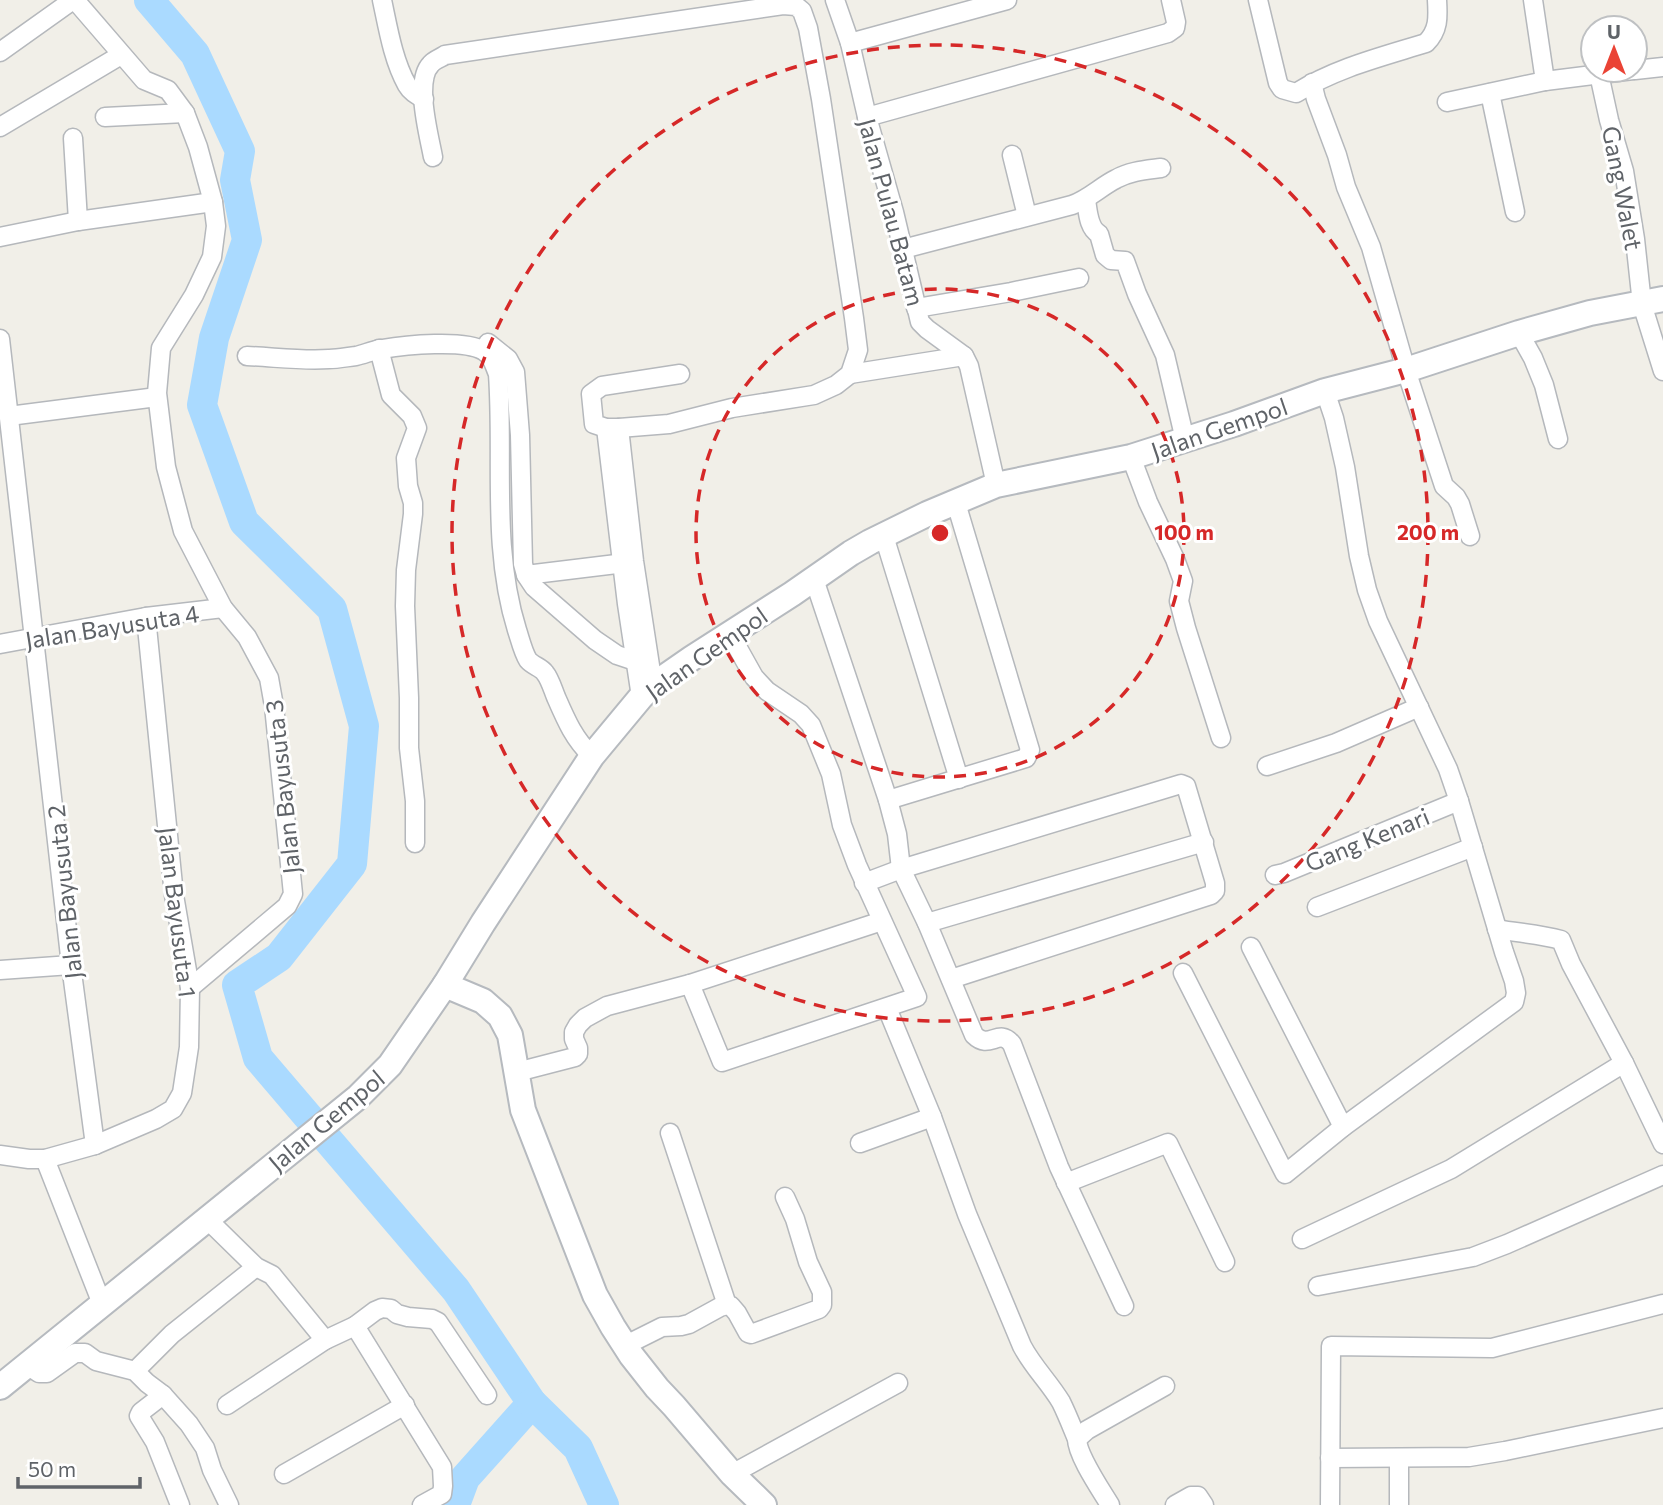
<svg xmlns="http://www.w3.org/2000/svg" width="1663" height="1505" viewBox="0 0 1663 1505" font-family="Commissioner,sans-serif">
<rect width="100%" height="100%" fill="#f1efe8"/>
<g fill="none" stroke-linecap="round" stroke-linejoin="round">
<g stroke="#aadaff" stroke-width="30">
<path d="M 149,0 L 195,54 L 240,151 L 235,180 L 247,240 L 214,338 L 202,405 L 244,522 L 332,609 L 364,726 L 352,864 L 279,957 L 237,985 L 258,1058 L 456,1290 L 532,1403 L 465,1478 L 455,1505"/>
<path d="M 532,1403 L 578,1448 L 604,1505"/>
</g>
<defs>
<g id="street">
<path d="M 75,0 L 144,80 L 168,90 L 185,113 L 198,147 L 213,202 L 216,226 L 212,257 L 194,295 L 161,348 L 157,393 L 166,467 L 183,531 L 223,608 L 247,637 L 269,678 L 274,706 L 293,894 L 287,906 L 190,988"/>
<path d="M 382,0 C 388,28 393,60 407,85 C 411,92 417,95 424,99"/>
<path d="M 835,0 L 850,43 L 867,117 L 894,212 L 920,322 L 927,329 L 964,356 L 969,366 L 996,485"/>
<path d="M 1258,0 L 1278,83 L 1282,89 L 1296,93 C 1336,68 1381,57 1426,43 C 1439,30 1438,17 1437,0"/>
<path d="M 1533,0 L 1545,81"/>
<path d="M 850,43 L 1007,0"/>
<path d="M 0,52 L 73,0"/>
<path d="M 1635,70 L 1663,67"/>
<path d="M 1599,74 L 1609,120 L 1624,171 L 1635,239 L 1642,304 L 1663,371"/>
<path d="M 1312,83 L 1316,99 L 1337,155 L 1346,187 L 1371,247 L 1406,370 L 1444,486 L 1456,497 L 1460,504 L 1470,536"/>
<path d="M 1490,93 L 1515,212"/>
<path d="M 1447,102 L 1545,81 L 1633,70"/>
<path d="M 105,117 L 185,113"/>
<path d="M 867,117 L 1168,33 L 1175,28 L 1176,22 L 1171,0"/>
<path d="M 0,127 L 121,55"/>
<path d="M 73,138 L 78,221"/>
<path d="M 1012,155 L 1027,216"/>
<path d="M 433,157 C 429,135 414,81 431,64 C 434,60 441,58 445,55 L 783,5 L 796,6 L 802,11 L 808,28 L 821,99 L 854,318 L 858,350 L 850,374 L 836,385 L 814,395 L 732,408 L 669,424 L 619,428 L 606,428 L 594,424 L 591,394 L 602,386 L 680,374"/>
<path d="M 1086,200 C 1088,211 1088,228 1099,234 L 1105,255 L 1111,260 L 1125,261 L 1137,294 L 1165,355 L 1185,440"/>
<path d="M 0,237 L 78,221 L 213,202"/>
<path d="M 903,249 L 1072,205 C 1089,199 1100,187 1116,179 C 1130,171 1146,170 1161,168"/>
<path d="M 916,308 L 1011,292 L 1079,278"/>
<path d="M 1519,333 L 1533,358 L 1544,385 L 1558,439"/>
<path d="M 0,339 L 71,965 L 95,1145"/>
<path d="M 488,343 L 508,359 L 515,372 L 520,435 L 523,564 L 526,575 L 534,587 L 595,640 L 617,655 L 635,661"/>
<path d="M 379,349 L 391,395 L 412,416 L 417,428 L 406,458 L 408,486 L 413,503 L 413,514 L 406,570 L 405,606 L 409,698 L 409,748 L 415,801 L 415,843"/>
<path d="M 247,356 C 274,357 302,361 329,359 C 338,359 347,357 356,356 C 365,354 373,350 382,349 C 405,345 465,339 484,351 C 493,357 494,365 498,374 C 504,459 491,547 517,630 C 520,639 523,652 528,660 C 533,666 541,667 545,673 C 550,679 553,690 556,697 C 566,720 574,739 592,756"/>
<path d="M 850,374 L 964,356"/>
<path d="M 9,416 L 157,397"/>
<path d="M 606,428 L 627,604 L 641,697"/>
<path d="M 619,428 L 634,561 L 653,685"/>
<path d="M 1131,457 L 1148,502 L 1175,559 L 1183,581 L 1179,601 L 1186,628 L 1221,738"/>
<path d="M 884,536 L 959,779"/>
<path d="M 526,575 L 633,562"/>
<path d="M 814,579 L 888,800 L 897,834 L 901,869 L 927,923 L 974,1035 C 990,1051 998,1027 1012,1044 L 1059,1167 L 1124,1306"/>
<path d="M 0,644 L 146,617 L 223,608"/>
<path d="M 1267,766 L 1336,743 L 1419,707"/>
<path d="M 888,800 L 1026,758 L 1030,750 L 956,503"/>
<path d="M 1275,875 L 1284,873 L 1459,801"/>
<path d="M 864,883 L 901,869 L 1181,784 L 1186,786 L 1215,883 L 1215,891 L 1211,895 L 951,979"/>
<path d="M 1317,907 L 1473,847"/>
<path d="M 927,923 L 1204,842"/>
<path d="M 1497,929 C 1518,933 1540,934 1561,940 L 1571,964 L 1624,1063 L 1663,1144"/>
<path d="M 1251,947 L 1343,1127"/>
<path d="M 0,970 L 71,965"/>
<path d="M 1183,973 L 1285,1174 L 1343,1127 L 1514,1002 L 1516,993 L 1514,981 L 1504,952 L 1459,801 L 1448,769 L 1378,621 L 1367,590 L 1359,556 L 1345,467 L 1334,418 L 1325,391"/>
<path d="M 690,984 L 722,1062 L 917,997 L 857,865 L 842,825 L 831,774 L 811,725 L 801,714 L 767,691 L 754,677 L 730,634"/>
<path d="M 887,1008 L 932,1117 L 967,1214 L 1022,1346 C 1033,1367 1049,1382 1061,1402 C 1067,1414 1072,1427 1077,1439 C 1077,1455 1101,1490 1110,1505"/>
<path d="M 517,1072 L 575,1057 L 578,1054 L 578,1048 L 574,1039 L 574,1032 L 578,1025 L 585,1018 L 607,1006 L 690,984 L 882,921"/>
<path d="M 670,1133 L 727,1305"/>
<path d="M 860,1143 L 932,1117"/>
<path d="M 0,1155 L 29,1159 L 45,1159 L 95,1145 L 156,1119 L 173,1109 L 182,1093 L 189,1047 L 190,988 L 174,895 L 146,617"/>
<path d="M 45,1159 L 102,1304"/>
<path d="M 1066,1183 L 1168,1143 L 1225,1262"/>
<path d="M 208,1220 L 256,1267 L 272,1275 L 325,1340"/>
<path d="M 1302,1239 L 1451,1169 L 1624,1063"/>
<path d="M 1318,1286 L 1473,1257 L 1507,1244 L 1663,1175"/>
<path d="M 355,1326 L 442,1467 L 443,1486 L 442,1494 L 422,1505"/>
<path d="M 626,1345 L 662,1327 L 681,1326 L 689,1324 L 720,1307 L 727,1305 L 731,1306 L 737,1313 L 748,1333 L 751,1334 L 819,1309 L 822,1305 L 822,1292 L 808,1262 L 795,1219 L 785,1197"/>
<path d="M 27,1365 L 39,1373 L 47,1373 L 75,1353 L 85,1353 L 96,1361 L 135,1371 L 147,1383 L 163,1395 L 189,1424 L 205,1448 L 212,1470 L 229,1505"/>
<path d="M 135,1371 L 172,1334 L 256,1267"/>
<path d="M 163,1395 L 141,1412 L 139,1416 L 155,1442 L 180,1505"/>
<path d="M 227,1405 L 325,1340 L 355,1326 L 375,1311 L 382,1308 L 391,1309 L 397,1314 L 408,1317 L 432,1319 L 438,1322 L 487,1395"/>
<path d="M 1077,1439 L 1087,1430 L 1165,1386"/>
<path d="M 1330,1458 L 1469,1457 L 1505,1451 L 1663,1418"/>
<path d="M 284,1474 L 405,1405"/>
<path d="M 732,1474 L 898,1383"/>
<path d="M 1175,1505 L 1191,1496 L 1198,1496 L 1204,1505"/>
<path d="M 1330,1505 L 1331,1346 L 1492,1348 L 1663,1304"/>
<path d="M 1399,1505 L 1399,1458"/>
</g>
<g id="secondary">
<path d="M 445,985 L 483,1001 L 500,1016 L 510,1035 L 523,1110 L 595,1295 L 613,1327 L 631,1355 L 657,1388 L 674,1406 L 732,1474 L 764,1505"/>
<path d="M 0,1387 L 358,1097 L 390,1065 L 445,985 L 483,923 L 592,756 L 641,697 L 653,685 L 692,658 L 792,594 L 851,553 L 870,542 L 927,514 L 996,485 L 1131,457 L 1234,424 L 1325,391 L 1406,370 L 1519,333 L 1590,313 L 1663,299"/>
</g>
</defs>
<use href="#street" stroke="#b5b8bc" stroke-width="21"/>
<use href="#secondary" stroke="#b6babf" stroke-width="28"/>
<use href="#street" stroke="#fff" stroke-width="18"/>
<use href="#secondary" stroke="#fff" stroke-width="24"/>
</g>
<g fill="none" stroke="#d62828" stroke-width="3.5" stroke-dasharray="12 9">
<circle cx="940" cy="533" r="244"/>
<circle cx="940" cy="533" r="488"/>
</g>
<g text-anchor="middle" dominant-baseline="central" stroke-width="6" stroke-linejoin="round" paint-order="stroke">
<g font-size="24" fill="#5f6368" stroke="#fff">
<text transform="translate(1623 188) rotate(79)">Gang Walet</text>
<text transform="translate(892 212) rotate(75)">Jalan Pulau Batam</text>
<text transform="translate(1219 428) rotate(-19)">Jalan Gempol</text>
<text transform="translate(112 626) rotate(-9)">Jalan Bayusuta 4</text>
<text transform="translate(706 653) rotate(-35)">Jalan Gempol</text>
<text transform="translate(282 787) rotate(-96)">Jalan Bayusuta 3</text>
<text transform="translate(1367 839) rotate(-22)">Gang Kenari</text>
<text transform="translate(64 892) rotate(-96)">Jalan Bayusuta 2</text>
<text transform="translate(178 912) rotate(83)">Jalan Bayusuta 1</text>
<text transform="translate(326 1120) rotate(-40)">Jalan Gempol</text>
</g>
</g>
<circle cx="940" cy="533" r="10" fill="#d62828" stroke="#fff" stroke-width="3.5"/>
<g font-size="21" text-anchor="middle" font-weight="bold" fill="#d62828" stroke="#fff" stroke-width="6" stroke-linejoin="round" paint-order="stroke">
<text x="1184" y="540">100 m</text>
<text x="1428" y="540">200 m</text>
</g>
<g transform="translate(1614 49)"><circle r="33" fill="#ffffff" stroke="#bfc1c3" stroke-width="2"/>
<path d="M0-5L12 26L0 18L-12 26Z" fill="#ea4335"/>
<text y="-10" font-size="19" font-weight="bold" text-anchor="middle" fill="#5f6368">U</text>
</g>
<path d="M18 1477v10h122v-10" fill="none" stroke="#5f6368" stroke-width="3.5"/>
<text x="28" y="1477" font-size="21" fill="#5f6368" stroke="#ffffff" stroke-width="5" paint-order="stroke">50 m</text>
</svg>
